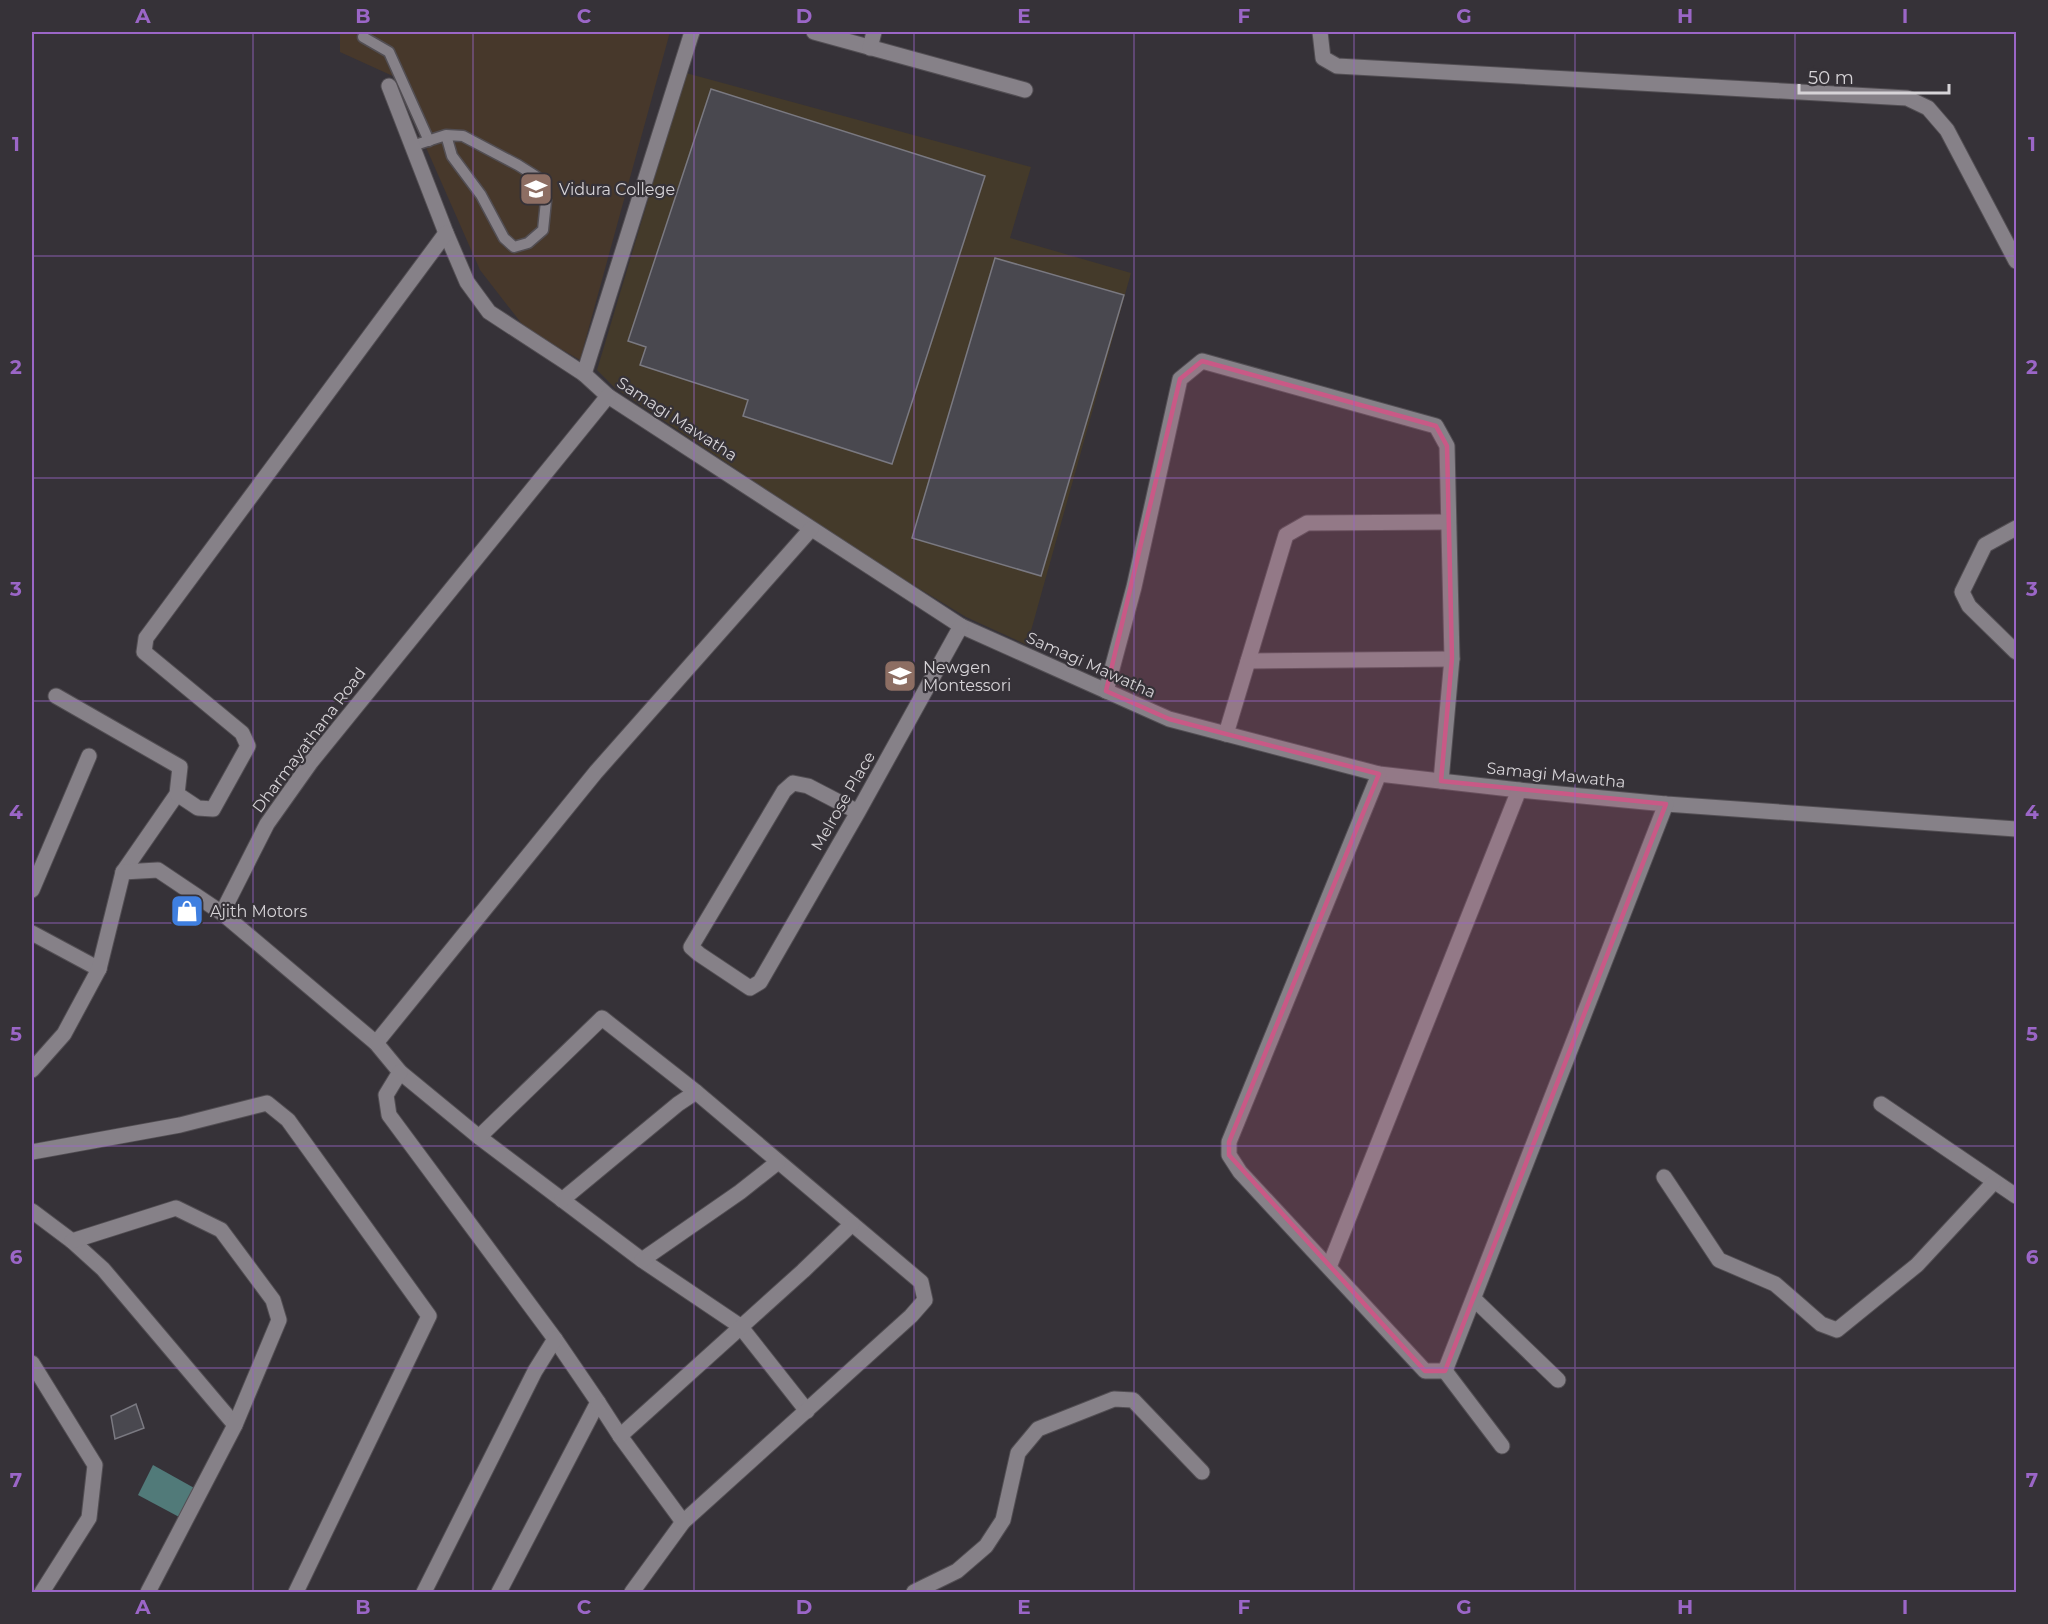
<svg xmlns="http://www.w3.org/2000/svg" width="2048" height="1624" viewBox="0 0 2048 1624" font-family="Montserrat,sans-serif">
<rect width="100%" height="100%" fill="#363238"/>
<path fill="#443a2a" d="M 686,73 L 1031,167 L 1010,238 L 1131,273 L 1027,645 L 966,617 L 869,558 L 615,388 L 597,370 Z"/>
<path fill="#47382b" d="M 340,32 L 670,32 L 580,360 L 525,328 L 480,270 L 395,77 L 340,52 Z"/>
<path fill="#517a79" d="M 153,1465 L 196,1489 L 181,1518 L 138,1495 Z"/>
<g fill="#49484f" stroke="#7a7981" stroke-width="1.5">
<path d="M 711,89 L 985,176 L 892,464 L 743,416 L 748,400 L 640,365 L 646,347 L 628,341 Z"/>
<path d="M 995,258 L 1124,295 L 1041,576 L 912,538 Z"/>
<path d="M 136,1404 L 144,1428 L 115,1439 L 111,1416 Z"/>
</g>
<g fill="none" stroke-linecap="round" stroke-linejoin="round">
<defs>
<g id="lane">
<path d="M 363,37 L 389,52 L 429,141"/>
<path d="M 412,146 L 446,135 L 463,136 L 518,165 L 537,177 L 546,201 L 543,230 L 528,243 L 514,247 L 504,238 L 481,195 L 452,156 L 446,135"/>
</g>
<g id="street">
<path d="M 814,32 L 1025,90"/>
<path d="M 1320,32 L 1323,58 L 1337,66 L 1907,98 L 1928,108 L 1947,130 L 2016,261"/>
<path d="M 870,48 L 874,32"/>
<path d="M 389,86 L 446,233 L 467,282 L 489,312 L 584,374 L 608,396 L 961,626 L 1169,719 L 1379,774 L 1519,790 L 1666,804 L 2016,829"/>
<path d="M 584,374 L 692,32"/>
<path d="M 2016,528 L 1985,545 L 1962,592 L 1969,606 L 2016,652"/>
<path d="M 1248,661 L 1452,659"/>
<path d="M 1106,691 L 1134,587 L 1180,379 L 1202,361 L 1436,426 L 1447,446 L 1452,658 L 1441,781"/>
<path d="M 56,696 L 180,767 L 177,794 L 123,872"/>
<path d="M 1226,734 L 1286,535 L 1307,523 L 1448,522"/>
<path d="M 1379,774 L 1229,1142 L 1229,1155 L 1240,1172 L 1425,1371 L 1445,1371"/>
<path d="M 177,794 L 198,808 L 213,809 L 248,746 L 242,733 L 144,652 L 146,638 L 446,233"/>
<path d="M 858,812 L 808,786 L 793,783 L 784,791 L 691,947 L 699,954 L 750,988 L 760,982 L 858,812 L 961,626"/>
<path d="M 32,890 L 89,756"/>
<path d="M 222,913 L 376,1043 L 400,1072 L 479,1137 L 642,1260 L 740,1326 L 807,1411"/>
<path d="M 32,933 L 99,969"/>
<path d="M 376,1043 L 596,772 L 811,529"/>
<path d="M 32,1070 L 64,1034 L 99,969 L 123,872 L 158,870 L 222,913 L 267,824 L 311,762 L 608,396"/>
<path d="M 400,1072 L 386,1095 L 389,1115 L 555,1339 L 598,1402 L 499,1592"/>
<path d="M 1881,1104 L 2016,1196"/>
<path d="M 479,1137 L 602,1018 L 696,1092 L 921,1282 L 925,1300 L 911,1316 L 683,1522 L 632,1592"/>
<path d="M 32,1152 L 180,1125 L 267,1103 L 288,1120 L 429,1316 L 296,1592"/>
<path d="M 1664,1177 L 1719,1260 L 1775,1284 L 1821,1324 L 1837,1330 L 1917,1265 L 1994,1182"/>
<path d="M 562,1200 L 678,1104 L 696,1092"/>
<path d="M 32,1211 L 72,1241 L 103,1269 L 235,1425"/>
<path d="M 72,1241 L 176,1208 L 221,1230 L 273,1300 L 279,1320 L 235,1425 L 148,1592"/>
<path d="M 642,1260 L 740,1192 L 778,1162"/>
<path d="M 1329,1267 L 1519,790"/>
<path d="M 1474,1299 L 1558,1380"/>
<path d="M 32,1363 L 95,1465 L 89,1518 L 42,1592"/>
<path d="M 1445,1371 L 1666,804"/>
<path d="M 1445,1371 L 1502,1446"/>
<path d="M 598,1402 L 620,1436 L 683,1522"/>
<path d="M 620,1436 L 803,1271 L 852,1224"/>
<path d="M 424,1592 L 535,1371 L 555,1339"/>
<path d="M 914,1592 L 957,1571 L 986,1546 L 1003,1520 L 1018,1453 L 1038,1429 L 1114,1399 L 1133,1400 L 1202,1472"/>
</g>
</defs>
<use href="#lane" stroke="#524e53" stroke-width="13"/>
<use href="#street" stroke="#524e53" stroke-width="17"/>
<use href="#lane" stroke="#868188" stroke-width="10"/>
<use href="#street" stroke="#868188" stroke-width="15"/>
</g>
<path fill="#c95986" fill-opacity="0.2" stroke="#c95986" stroke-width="4.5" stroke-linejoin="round" d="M 1202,361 L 1436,426 L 1447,446 L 1452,658 L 1441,781 L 1666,804 L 1445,1371 L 1425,1371 L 1229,1155 L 1229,1142 L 1379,774 L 1169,719 L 1106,691 L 1180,379 Z"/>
<path fill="none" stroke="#9b66c7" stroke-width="1.5" stroke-opacity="0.55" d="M 253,32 L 253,1592M 473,32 L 473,1592M 694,32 L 694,1592M 914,32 L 914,1592M 1134,32 L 1134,1592M 1354,32 L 1354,1592M 1575,32 L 1575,1592M 1795,32 L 1795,1592M 32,256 L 2016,256M 32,478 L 2016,478M 32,701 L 2016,701M 32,923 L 2016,923M 32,1146 L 2016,1146M 32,1368 L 2016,1368"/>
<defs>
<symbol id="school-square" viewBox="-11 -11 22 22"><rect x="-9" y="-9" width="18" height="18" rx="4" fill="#8d6e63" stroke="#363238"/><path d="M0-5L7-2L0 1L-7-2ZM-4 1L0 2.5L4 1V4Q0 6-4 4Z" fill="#fff"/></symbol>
<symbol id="shop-square" viewBox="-11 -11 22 22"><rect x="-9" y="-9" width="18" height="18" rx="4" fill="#3f7fe0" stroke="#363238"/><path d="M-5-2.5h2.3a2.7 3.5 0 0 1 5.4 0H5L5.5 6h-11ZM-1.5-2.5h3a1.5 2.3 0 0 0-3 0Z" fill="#fff"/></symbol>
</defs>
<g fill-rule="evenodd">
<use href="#school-square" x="517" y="170" width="38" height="38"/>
<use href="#school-square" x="881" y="657" width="38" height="38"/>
<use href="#shop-square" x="168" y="892" width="38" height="38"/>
</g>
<g text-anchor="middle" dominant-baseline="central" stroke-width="4.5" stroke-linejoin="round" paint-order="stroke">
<g font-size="16" fill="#d6d3d7" stroke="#363238" text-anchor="start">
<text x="559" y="189">Vidura College</text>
<text x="923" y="667">Newgen<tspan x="923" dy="18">Montessori</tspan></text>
<text x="210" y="911">Ajith Motors</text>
</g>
<g font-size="16" fill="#d6d3d7" stroke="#363238">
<text transform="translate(677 419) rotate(33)">Samagi Mawatha</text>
<text transform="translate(1091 665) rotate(24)">Samagi Mawatha</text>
<text transform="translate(309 740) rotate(-53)">Dharmayathana Road</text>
<text transform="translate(1556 775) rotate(6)">Samagi Mawatha</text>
<text transform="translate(843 801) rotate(-60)">Melrose Place</text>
</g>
</g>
<rect width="2048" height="1624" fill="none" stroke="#363238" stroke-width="66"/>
<path d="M1799 84v9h150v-9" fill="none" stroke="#d6d3d7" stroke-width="3"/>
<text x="1808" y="84" font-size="18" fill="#d6d3d7" stroke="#363238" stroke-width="4.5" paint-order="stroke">50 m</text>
<rect x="33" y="33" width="1982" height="1558" fill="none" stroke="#9b66c7" stroke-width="2"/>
<g font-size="20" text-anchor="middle" font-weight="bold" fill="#9b66c7">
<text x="143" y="23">A</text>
<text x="363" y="23">B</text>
<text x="584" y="23">C</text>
<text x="804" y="23">D</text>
<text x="1024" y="23">E</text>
<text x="1244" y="23">F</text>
<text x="1464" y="23">G</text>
<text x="1685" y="23">H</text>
<text x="1905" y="23">I</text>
<text x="16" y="151">1</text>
<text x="2032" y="151">1</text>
<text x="16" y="374">2</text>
<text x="2032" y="374">2</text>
<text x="16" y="596">3</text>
<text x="2032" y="596">3</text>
<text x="16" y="819">4</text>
<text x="2032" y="819">4</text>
<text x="16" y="1041">5</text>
<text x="2032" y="1041">5</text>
<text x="16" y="1264">6</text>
<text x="2032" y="1264">6</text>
<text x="16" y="1487">7</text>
<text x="2032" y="1487">7</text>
<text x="143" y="1614">A</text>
<text x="363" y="1614">B</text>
<text x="584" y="1614">C</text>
<text x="804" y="1614">D</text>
<text x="1024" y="1614">E</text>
<text x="1244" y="1614">F</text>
<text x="1464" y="1614">G</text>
<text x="1685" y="1614">H</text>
<text x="1905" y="1614">I</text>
</g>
</svg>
